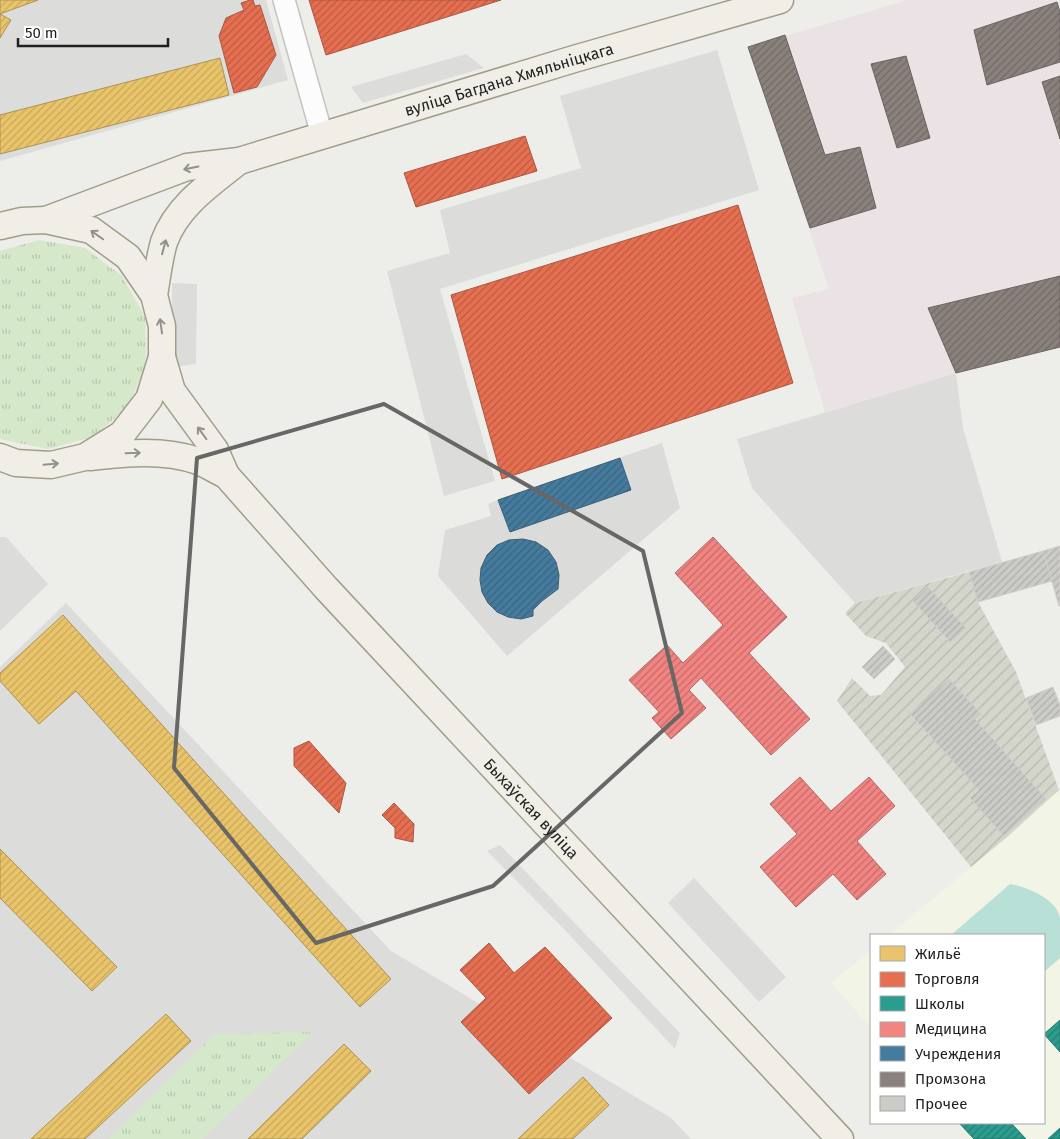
<svg xmlns="http://www.w3.org/2000/svg" width="1060" height="1139" viewBox="0 0 1060 1139" font-family="'Fira Sans',sans-serif">
<defs>
<pattern id="construction-furrows" width="10" height="10" patternUnits="userSpaceOnUse" patternTransform="scale(1.25)"><rect width="10" height="10" fill="#d4d6cb"/><path d="M-1 1l2-2M0 10L10 0M9 11l2-2" fill="none" stroke="#b6b7ae"/></pattern>
<pattern id="grass-tufts" width="24" height="20" patternUnits="userSpaceOnUse" patternTransform="scale(1.25)"><rect width="24" height="20" fill="#d5e8ca"/><path d="M3 7l-1-3M5 7V3M7 7l1-3M15 17l-1-3M17 17v-4M19 17l1-3" fill="none" stroke="#b6c7ad"/></pattern>
<pattern id="homes-hatch" width="6" height="6" patternUnits="userSpaceOnUse" patternTransform="scale(1.25)"><rect width="6" height="6" fill="#e9c46a"/><path d="M-1 1l2-2M0 6l6-6M5 7l2-2" fill="none" stroke="#c7a85b"/></pattern>
<pattern id="shops-hatch" width="6" height="6" patternUnits="userSpaceOnUse" patternTransform="scale(1.25)"><rect width="6" height="6" fill="#e76f51"/><path d="M-1 1l2-2M0 6l6-6M5 7l2-2" fill="none" stroke="#bb5b43"/></pattern>
<pattern id="schools-hatch" width="6" height="6" patternUnits="userSpaceOnUse" patternTransform="scale(1.25)"><rect width="6" height="6" fill="#2a9d8f"/><path d="M-1 1l2-2M0 6l6-6M5 7l2-2" fill="none" stroke="#237f74"/></pattern>
<pattern id="health-hatch" width="6" height="6" patternUnits="userSpaceOnUse" patternTransform="scale(1.25)"><rect width="6" height="6" fill="#f28482"/><path d="M-1 1l2-2M0 6l6-6M5 7l2-2" fill="none" stroke="#c36b6a"/></pattern>
<pattern id="public-hatch" width="6" height="6" patternUnits="userSpaceOnUse" patternTransform="scale(1.25)"><rect width="6" height="6" fill="#457b9d"/><path d="M-1 1l2-2M0 6l6-6M5 7l2-2" fill="none" stroke="#39647f"/></pattern>
<pattern id="industry-hatch" width="6" height="6" patternUnits="userSpaceOnUse" patternTransform="scale(1.25)"><rect width="6" height="6" fill="#8a817c"/><path d="M-1 1l2-2M0 6l6-6M5 7l2-2" fill="none" stroke="#706965"/></pattern>
<pattern id="building-hatch" width="6" height="6" patternUnits="userSpaceOnUse" patternTransform="scale(1.25)"><rect width="6" height="6" fill="#cbcbc8"/><path d="M-1 1l2-2M0 6l6-6M5 7l2-2" fill="none" stroke="#aeaeab"/></pattern>
</defs>
<rect width="100%" height="100%" fill="#edede9"/>
<g fill="#dcdcda">
<path d="M 0,0 L 266,0 L 288,80 L 0,161 Z"/>
<path d="M 717,50 L 759,190 L 440,289 L 495,481 L 444,496 L 387,271 L 450,253 L 440,210 L 581,168 L 560,96 Z"/>
<path d="M 466,54 L 484,68 L 363,103 L 351,87 Z"/>
<path d="M 172,283 L 197,284 L 196,364 L 173,367 Z"/>
<path d="M 956,373 L 963,428 L 1002,562 L 855,603 L 752,488 L 737,439 Z"/>
<path d="M 0,537 L 6,537 L 48,584 L 0,631 Z"/>
<path d="M 66,603 L 391,951 L 671,1118 L 691,1139 L 0,1139 L 0,667 Z"/>
<path d="M 500,845 L 680,1033 L 675,1049 L 564,929 L 487,851 Z"/>
<path d="M 694,878 L 786,977 L 759,1002 L 668,903 Z"/>
</g>
<path fill="#eae2e5" d="M 908,0 L 1056,0 L 1060,10 L 1060,347 L 956,373 L 825,412 L 792,298 L 829,289 L 748,47 Z"/>
<g fill="#f2f5e5">
<path d="M 1059,790 L 1060,794 L 1060,1139 L 970,1139 L 956,1123 L 1044,1123 L 1044,935 L 889,935 L 1006,838 Z"/>
<path d="M 871,950 L 871,1028 L 831,983 Z"/>
</g>
<path fill="#dbdbda" d="M 662,443 L 680,508 L 507,656 L 438,576 L 445,530 L 491,516 L 488,504 L 498,500 Z"/>
<path fill="url(#construction-furrows)" d="M 969,572 L 978,602 L 1016,672 L 1059,790 L 1006,838 L 971,867 L 837,701 L 852,678 L 870,696 L 881,695 L 905,667 L 886,643 L 866,636 L 845,613 L 855,603 Z"/>
<g fill="url(#grass-tufts)">
<path d="M 39,240 L 85,248 L 122,276 L 145,317 L 146,364 L 128,407 L 93,437 L 48,449 L 0,439 L 0,251 Z"/>
<path d="M 314,1032 L 202,1139 L 109,1139 L 215,1034 Z"/>
</g>
<path fill="#b8e0d6" d="M 1010,884 C 1027,887 1057,899 1060,918 C 1060,931 1060,945 1060,958 L 1044,972 L 1044,935 L 951,935 Z"/>
<g fill="url(#homes-hatch)" stroke="#ac9254">
<path d="M 0,0 L 38,0 L 0,14 L 11,20 L 0,38 Z"/>
<path d="M 220,58 L 229,95 L 0,154 L 0,115 Z"/>
<path d="M 63,615 L 391,979 L 360,1007 L 76,691 L 39,724 L 0,681 L 0,673 Z"/>
<path d="M 0,849 L 117,967 L 92,991 L 0,898 Z"/>
<path d="M 166,1014 L 191,1041 L 85,1139 L 31,1139 Z"/>
<path d="M 344,1044 L 371,1071 L 302,1139 L 248,1139 Z"/>
<path d="M 583,1077 L 609,1105 L 573,1139 L 518,1139 Z"/>
</g>
<g fill="url(#shops-hatch)" stroke="#ab5742">
<path d="M 250,0 L 253,0 L 255,6 L 260,5 L 276,55 L 257,87 L 234,93 L 219,36 L 226,18 L 244,10 L 241,3 Z"/>
<path d="M 309,0 L 501,0 L 326,55 Z"/>
<path d="M 525,136 L 537,171 L 416,207 L 404,173 Z"/>
<path d="M 738,205 L 793,383 L 502,479 L 451,295 Z"/>
<path d="M 309,741 L 346,783 L 339,813 L 294,766 L 294,748 Z"/>
<path d="M 394,803 L 414,824 L 413,842 L 395,838 L 395,828 L 382,815 Z"/>
<path d="M 489,943 L 514,973 L 545,947 L 612,1018 L 529,1094 L 461,1022 L 486,998 L 460,970 Z"/>
</g>
<g fill="url(#schools-hatch)" stroke="#27776d">
<path d="M 1060,1020 L 1060,1052 L 1044,1034 Z"/>
<path d="M 959,1123 L 1011,1123 L 1026,1139 L 974,1139 Z"/>
<path d="M 1060,1128 L 1060,1139 L 1048,1139 Z"/>
</g>
<g fill="url(#health-hatch)" stroke="#b36664">
<path d="M 713,537 L 787,617 L 749,653 L 810,719 L 771,755 L 701,678 L 689,690 L 706,708 L 671,739 L 652,718 L 659,712 L 629,680 L 667,645 L 683,663 L 723,625 L 675,573 Z"/>
<path d="M 800,777 L 831,811 L 869,777 L 895,806 L 857,841 L 886,874 L 857,900 L 833,874 L 796,907 L 760,867 L 797,834 L 770,804 Z"/>
</g>
<g fill="url(#public-hatch)" stroke="#3a5f77">
<path d="M 620,458 L 631,490 L 510,532 L 498,500 Z"/>
<path d="M 523,539 L 536,542 L 548,550 L 556,562 L 559,575 L 558,589 L 542,601 L 533,610 L 533,616 L 521,619 L 508,617 L 497,612 L 488,603 L 482,592 L 480,580 L 481,568 L 487,555 L 497,545 L 509,540 Z"/>
</g>
<g fill="url(#industry-hatch)" stroke="#6a6460">
<path d="M 1057,2 L 1060,12 L 1060,62 L 987,85 L 974,30 Z"/>
<path d="M 785,35 L 825,155 L 860,147 L 876,208 L 810,228 L 748,47 Z"/>
<path d="M 906,56 L 930,138 L 897,148 L 871,64 Z"/>
<path d="M 1060,76 L 1060,139 L 1042,82 Z"/>
<path d="M 1060,276 L 1060,347 L 956,373 L 928,308 Z"/>
</g>
<g fill="url(#building-hatch)" stroke="#d0ceca">
<path d="M 1060,546 L 1060,606 L 1059,606 L 1043,551 Z"/>
<path d="M 1043,551 L 1052,581 L 978,602 L 969,572 Z"/>
<path d="M 928,587 L 966,628 L 950,642 L 913,601 Z"/>
<path d="M 883,646 L 895,659 L 874,679 L 862,667 Z"/>
<path d="M 949,679 L 981,714 L 975,719 L 1046,799 L 1004,836 L 970,798 L 979,790 L 910,714 Z"/>
<path d="M 1053,687 L 1060,705 L 1060,716 L 1036,725 L 1026,698 Z"/>
</g>
<g fill="none" stroke-linecap="round" stroke-linejoin="round">
<defs>
<path id="minor" d="M 284,0 L 322,135"/>
<g id="major">
<path id="s1" d="M 46,220 L 187,167 L 239,161 L 574,59 L 780,0"/>
<path d="M 0,226 L 22,221 L 46,220 L 91,230 L 128,257 L 154,295 L 162,326 L 162,357 L 149,399 L 122,434 L 85,457 L 51,465 L 16,463 L 0,457"/>
<path d="M 154,295 C 157,278 159,259 164,242 C 177,206 210,184 239,161"/>
<path id="s2" d="M 162,357 L 172,391 L 215,450 L 226,475 L 326,588 L 840,1139"/>
<path d="M 90,457 C 126,453 164,449 198,461 C 208,465 217,471 226,475"/>
</g>
</defs>
<use href="#minor" stroke="#c4c4c2" stroke-width="24"/>
<use href="#major" stroke="#a19e88" stroke-width="29"/>
<use href="#minor" stroke="#fcfcfc" stroke-width="21"/>
<use href="#major" stroke="#f0eee6" stroke-width="26"/>
</g>
<defs><path id="oneway-shaft" d="M-6 0H5M1.5-3L5.5 0L1.5 3" fill="none" stroke-width="1.6" stroke-linecap="round" stroke-linejoin="round" transform="scale(1.25)"/></defs>
<g stroke="#92918c">
<use href="#oneway-shaft" transform="translate(191 168) rotate(169)"/>
<use href="#oneway-shaft" transform="translate(97 235) rotate(-145)"/>
<use href="#oneway-shaft" transform="translate(164 247) rotate(-75)"/>
<use href="#oneway-shaft" transform="translate(161 326) rotate(-98)"/>
<use href="#oneway-shaft" transform="translate(202 433) rotate(-126)"/>
<use href="#oneway-shaft" transform="translate(133 453) rotate(-2)"/>
<use href="#oneway-shaft" transform="translate(51 464) rotate(-5)"/>
</g>
<path fill="none" stroke="#676766" stroke-width="4" stroke-linejoin="round" d="M 384,404 L 643,551 L 682,713 L 493,886 L 316,943 L 174,768 L 197,458 Z"/>
<g text-anchor="middle" dominant-baseline="central" stroke-width="5" stroke-linejoin="round" paint-order="stroke">
<g font-size="16" fill="#1f1f1f" stroke="#fff">
<text stroke="none"><textPath href="#s1" startOffset="485">вуліца Багдана Хмяльніцкага</textPath></text>
<text stroke="none"><textPath href="#s2" startOffset="588">Быхаўская вуліца</textPath></text>
</g>
</g>
<rect x="870" y="934" width="175" height="190" fill="#ffffff" stroke="#a5a5a5"/>
<rect x="880" y="946" width="25" height="15" fill="#e9c46a" stroke="#a5a5a5"/>
<text x="915" y="959" font-size="15" fill="#1f1f1f">Жильё</text>
<rect x="880" y="972" width="25" height="15" fill="#e76f51" stroke="#a5a5a5"/>
<text x="915" y="984" font-size="15" fill="#1f1f1f">Торговля</text>
<rect x="880" y="996" width="25" height="15" fill="#2a9d8f" stroke="#a5a5a5"/>
<text x="915" y="1009" font-size="15" fill="#1f1f1f">Школы</text>
<rect x="880" y="1022" width="25" height="15" fill="#f28482" stroke="#a5a5a5"/>
<text x="915" y="1034" font-size="15" fill="#1f1f1f">Медицина</text>
<rect x="880" y="1046" width="25" height="15" fill="#457b9d" stroke="#a5a5a5"/>
<text x="915" y="1059" font-size="15" fill="#1f1f1f">Учреждения</text>
<rect x="880" y="1072" width="25" height="15" fill="#8a817c" stroke="#a5a5a5"/>
<text x="915" y="1084" font-size="15" fill="#1f1f1f">Промзона</text>
<rect x="880" y="1096" width="25" height="15" fill="#cbcbc8" stroke="#a5a5a5"/>
<text x="915" y="1109" font-size="15" fill="#1f1f1f">Прочее</text>
<path d="M18 38v8h150v-8" fill="none" stroke="#1f1f1f" stroke-width="2.5"/>
<text x="25" y="38" font-size="15" fill="#1f1f1f" stroke="#ffffff" stroke-width="4" paint-order="stroke">50 m</text>
</svg>
